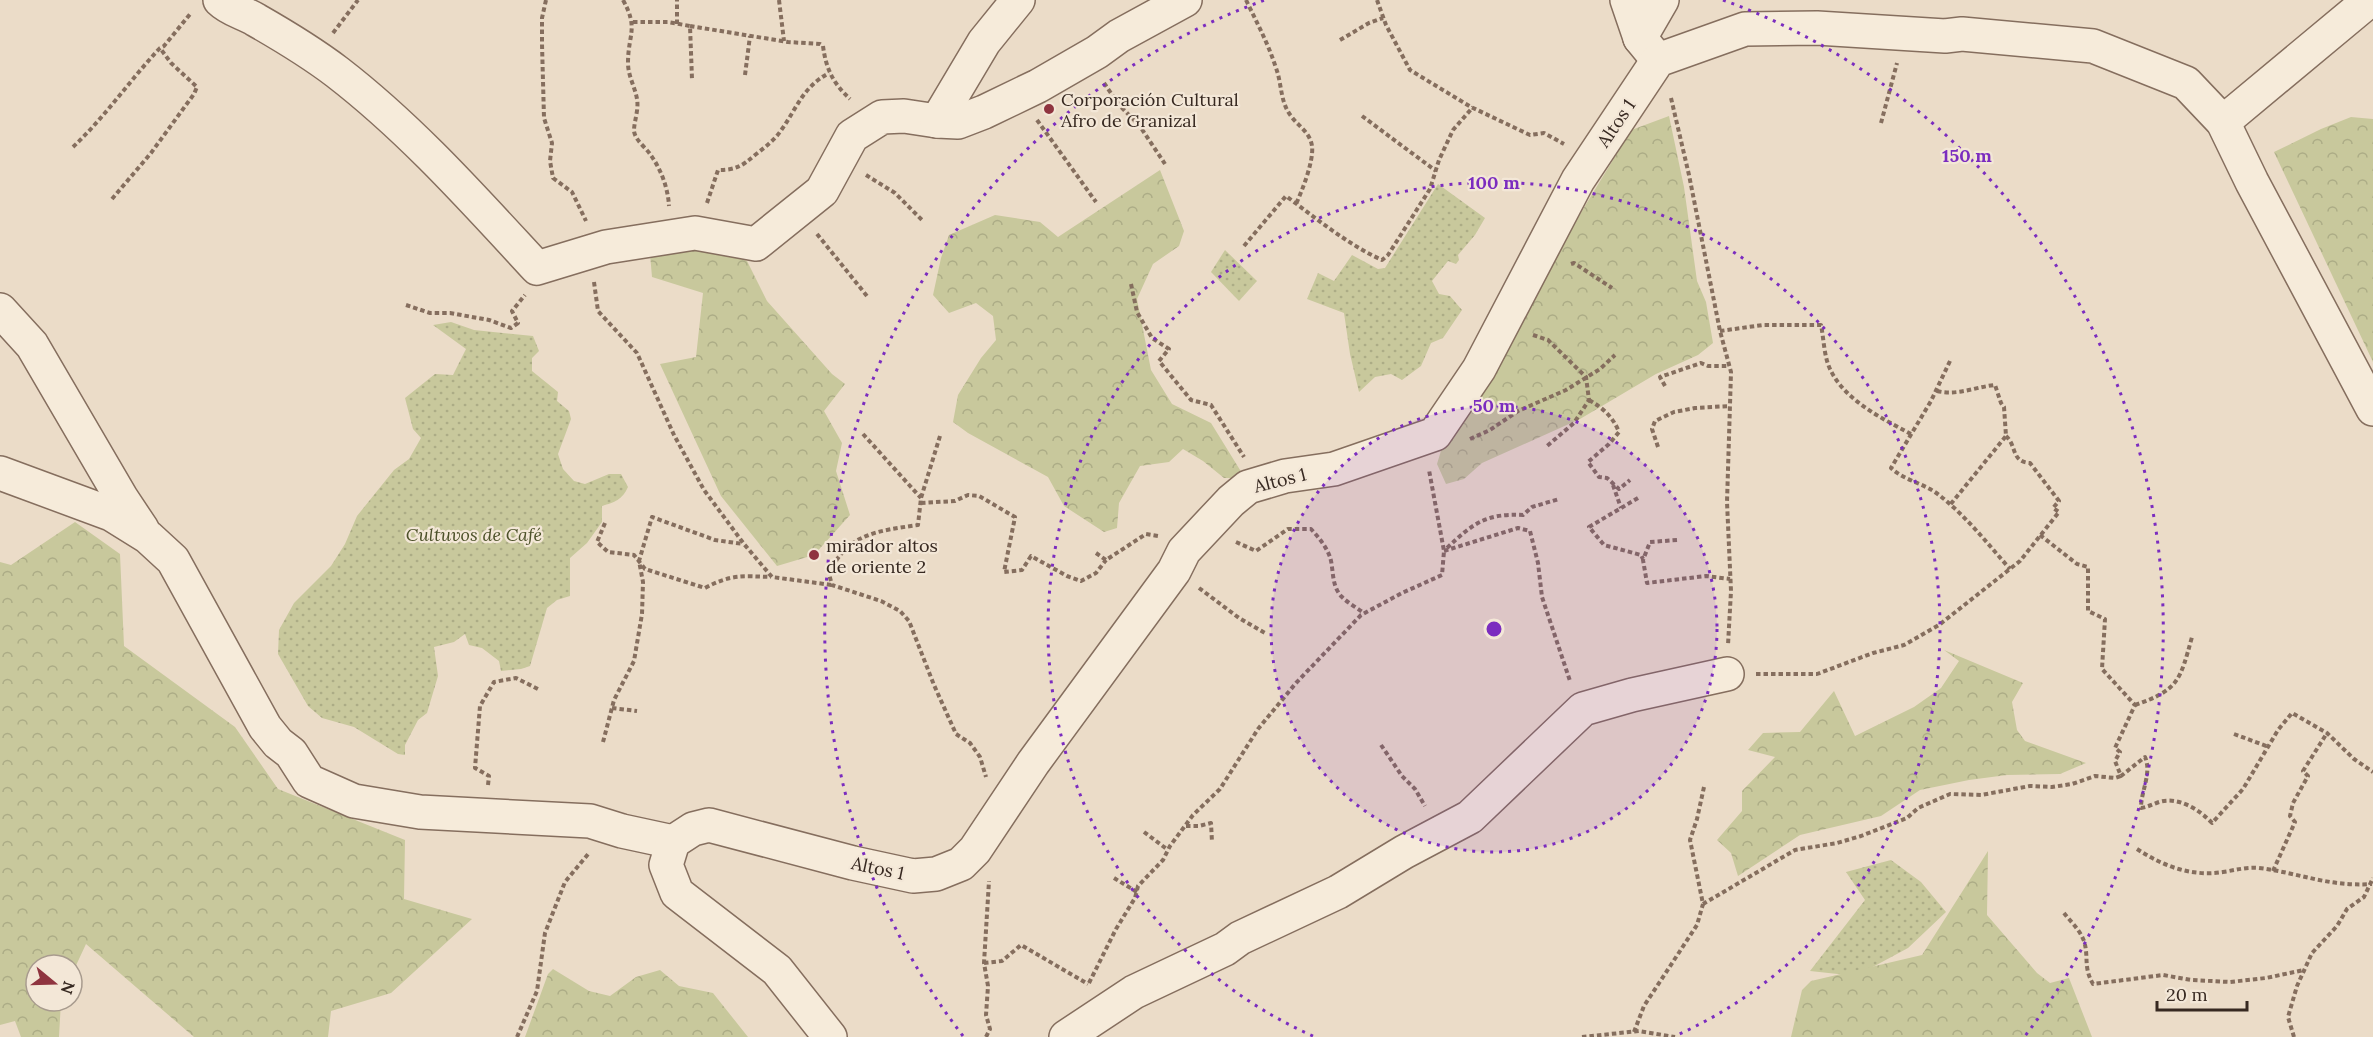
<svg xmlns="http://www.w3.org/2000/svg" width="2373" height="1037" viewBox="0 0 2373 1037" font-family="Lora,serif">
<defs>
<pattern id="green-dots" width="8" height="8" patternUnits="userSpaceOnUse" patternTransform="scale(1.5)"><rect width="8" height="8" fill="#c8c89c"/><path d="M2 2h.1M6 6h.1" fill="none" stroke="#acac86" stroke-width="1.8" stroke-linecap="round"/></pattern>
<pattern id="forest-crowns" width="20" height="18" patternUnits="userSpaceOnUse" patternTransform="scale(1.5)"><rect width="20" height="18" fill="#c8c89c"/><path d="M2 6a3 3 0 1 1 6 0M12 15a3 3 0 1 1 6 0" fill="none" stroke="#acac86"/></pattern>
</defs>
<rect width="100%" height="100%" fill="#ebdcc8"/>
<g fill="url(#green-dots)">
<path d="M 1438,184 L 1485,218 L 1475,235 L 1458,255 L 1459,260 L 1456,264 L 1448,261 L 1432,281 L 1439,294 L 1450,296 L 1462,310 L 1443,338 L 1431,343 L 1421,366 L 1402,380 L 1391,374 L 1375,377 L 1359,392 L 1350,354 L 1344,313 L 1307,299 L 1318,273 L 1334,281 L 1352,255 L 1378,269 L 1385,268 Z"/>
<path d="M 1225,250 L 1257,281 L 1239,301 L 1211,272 Z"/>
<path d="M 451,322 L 474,330 L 533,336 L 539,351 L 532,358 L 532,371 L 558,392 L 557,401 L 569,411 L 571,419 L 558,454 L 563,469 L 574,481 L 585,484 L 609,474 L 621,474 L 628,487 C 622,500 615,502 602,506 L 602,522 L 587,543 L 570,558 L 570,596 L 557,600 L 547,608 L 530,666 L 521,669 L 501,671 L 499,661 L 482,648 L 469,645 L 465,634 L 454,642 L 434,647 L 438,676 L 427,713 L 418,720 L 405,745 L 405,755 L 398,754 L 354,727 L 322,718 L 308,706 L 278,654 L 279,630 L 294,603 L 331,566 L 345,544 L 357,516 L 394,470 L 409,459 L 421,438 L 413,429 L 405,398 L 435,374 L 453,375 L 466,349 L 433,325 Z"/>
<path d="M 1891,860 L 1921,882 L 1946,912 L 1908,948 L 1856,976 L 1810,971 L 1865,900 L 1846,872 Z"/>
</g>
<g fill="url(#forest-crowns)">
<path d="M 1669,116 L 1684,187 L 1697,281 L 1706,302 L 1713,343 L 1698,355 L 1656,374 L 1580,419 L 1482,463 L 1464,479 L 1446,484 L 1437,464 L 1446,434 L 1616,155 L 1626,132 Z"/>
<path d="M 2351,117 L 2373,119 L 2373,362 L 2274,152 L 2321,129 Z"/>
<path d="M 1160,170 L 1184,231 L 1179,246 L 1153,264 L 1137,299 L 1151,370 L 1172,404 L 1211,423 L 1245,478 L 1224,478 L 1203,461 L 1183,449 L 1169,462 L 1140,466 L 1119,503 L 1117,528 L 1104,532 L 1064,506 L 1048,477 L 968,433 L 953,422 L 958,395 L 981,358 L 996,340 L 993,316 L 976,303 L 949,313 L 933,295 L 941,258 L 949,235 L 995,215 L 1040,222 L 1058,237 Z"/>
<path d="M 687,247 L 718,248 L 747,261 L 767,301 L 832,374 L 845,384 L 824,411 L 842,443 L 836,471 L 850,515 L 814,555 L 777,566 L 721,496 L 660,364 L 696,357 L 703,293 L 652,277 L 650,254 Z"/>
<path d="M 75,522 L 120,554 L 124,646 L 235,727 L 278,789 L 405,840 L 404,899 L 472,919 L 391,993 L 331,1011 L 328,1037 L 194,1037 L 86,944 L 72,974 L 72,965 L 36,965 L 36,1001 L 61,1001 L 59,1037 L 21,1037 L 15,1021 L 0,1025 L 0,562 L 11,565 Z"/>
<path d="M 1944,650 L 2023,683 L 2012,702 L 2017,730 L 2025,741 L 2086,763 L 2060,774 L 2007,775 L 1969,780 L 1920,790 L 1881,816 L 1800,835 L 1738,876 L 1731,853 L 1717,840 L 1742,811 L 1742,791 L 1775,757 L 1748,750 L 1763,733 L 1800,732 L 1834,691 L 1855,736 L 1914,707 L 1941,688 L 1959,661 Z"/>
<path d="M 1988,851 L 1987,915 L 2037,973 L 2050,983 L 2069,978 L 2092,1037 L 1791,1037 L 1802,990 L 1811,981 L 1922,955 Z"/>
<path d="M 553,969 L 589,991 L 610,996 L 636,977 L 660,970 L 679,986 L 713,993 L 748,1037 L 525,1037 L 548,974 Z"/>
</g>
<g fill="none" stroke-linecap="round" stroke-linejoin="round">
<defs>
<g id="minor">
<path d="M 220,0 C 230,10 245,13 256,20 C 284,36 312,53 337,72 C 411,129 474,200 537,268 L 606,247 L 695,233 L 756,244 L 822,191 L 852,136 L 882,117 L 904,116 L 937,121 L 958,122 L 984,112 L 1038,86 L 1097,52 L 1119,36 L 1185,0"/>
<path d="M 1627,0 L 1640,38 L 1658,60"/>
<path d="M 1640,38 L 1662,0"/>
<path d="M 937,121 L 984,42 L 1018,0"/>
<path d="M 2223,122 L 2366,3 L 2362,0"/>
<path d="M 0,310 L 32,345 L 122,499 L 142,529"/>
<path d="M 0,473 L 111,514 L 148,537 L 173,560 L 265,727 L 278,743 L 291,753 L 309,781 L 354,801 L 420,812 L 590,821 L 622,831 L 673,842"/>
<path d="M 830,1037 L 777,970 L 677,893 L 666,865 L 673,842 L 693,829 L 709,825 L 853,863 L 913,876 L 936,874 L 961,864 L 975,850 L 1033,763 L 1174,571 L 1184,551 L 1231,501 L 1248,487 L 1285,476 L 1334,469 L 1435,434 L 1479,369 L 1578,180 L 1658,60 L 1745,29 L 1817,28 L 1945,36 L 1962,34 L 2093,46 L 2186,83 L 2223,122 L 2252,182 L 2373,409"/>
<path d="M 1066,1037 L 1134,992 L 1225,949 L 1240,938 L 1338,892 L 1404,852 L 1470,817 L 1583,709 L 1632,695 L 1727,674"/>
</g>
</defs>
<use href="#minor" stroke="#856e5e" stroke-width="36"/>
<g stroke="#856e5e" stroke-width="4" stroke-dasharray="4.5 3" stroke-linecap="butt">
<path d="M 546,0 L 542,18 L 542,44 L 544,118 L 552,143 L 550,161 L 553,178 L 572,192 L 586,221"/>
<path d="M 623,0 C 639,29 628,34 628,63 C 628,76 635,87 637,99 C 639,110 634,121 634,131 C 635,140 646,148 650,154 C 661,169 668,188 669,206"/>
<path d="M 779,0 L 784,41"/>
<path d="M 1246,0 C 1257,23 1268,43 1276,68 C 1282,84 1280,102 1291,116 C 1298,126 1310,132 1312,146 C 1314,161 1302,191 1296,204"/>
<path d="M 1377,0 L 1386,25 L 1410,70 L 1471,107 L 1530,135 L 1544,133 L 1564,144"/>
<path d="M 633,22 L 668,22 L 690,26 L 692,79"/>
<path d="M 677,24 L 677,0"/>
<path d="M 690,26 L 788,42 L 820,44 L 823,46 C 826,69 833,83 850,99"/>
<path d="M 333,33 L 358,0"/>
<path d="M 1340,40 L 1369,23 L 1383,18"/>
<path d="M 745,75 L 750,36"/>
<path d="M 1104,83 L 1119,105 L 1139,125 L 1165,164"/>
<path d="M 1671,98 L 1689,175 L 1720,331 L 1731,372 L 1727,502 L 1731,591 L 1728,645"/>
<path d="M 1362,116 L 1436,171"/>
<path d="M 1037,120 L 1096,202"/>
<path d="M 1881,123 L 1897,63"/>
<path d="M 73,147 C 105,117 130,80 160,48 L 164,46 L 191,13"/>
<path d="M 866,175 L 895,193 L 923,221"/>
<path d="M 112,199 L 151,153 L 194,94 L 197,87 L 171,63 L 160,48"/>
<path d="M 707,203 L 718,170 C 736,170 742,166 755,155 C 765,147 775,140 782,129 C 798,106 803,87 829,73"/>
<path d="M 817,234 L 867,296"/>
<path d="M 1244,246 L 1286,196 C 1317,219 1347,244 1382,260 L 1388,255 L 1430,189 L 1439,160 L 1453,130 L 1473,107"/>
<path d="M 1571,264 L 1574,263 L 1612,288"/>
<path d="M 594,282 L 598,311 L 637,353 L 674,435 L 704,490 L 744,544 L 772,577 L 832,585"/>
<path d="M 1131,284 L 1137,312 L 1152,338 L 1169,349 L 1159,361 L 1191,400 L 1211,405 L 1244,457"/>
<path d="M 406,305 L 430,313 L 450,313 L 489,320 L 511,328 L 518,323 L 512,311 L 525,295"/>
<path d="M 1720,331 L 1763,325 L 1821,325 C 1824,340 1824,358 1831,371 C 1846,401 1883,419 1911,434"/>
<path d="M 1533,335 L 1548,340 L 1586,377 L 1589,400 L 1574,423 L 1547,446"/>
<path d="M 1950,361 L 1931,401 L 1891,468 C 1905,481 1924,483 1939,495 C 1966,516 1987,543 2010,569"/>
<path d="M 1665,386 L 1660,377 L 1701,363 L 1708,366 L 1729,366"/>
<path d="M 1937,391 C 1957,396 1975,387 1995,385 L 2001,403 L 2004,407 L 2006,436 L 1950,505"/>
<path d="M 1589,400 C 1603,408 1613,417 1619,432 L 1609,444 L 1588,462 L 1599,477 L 1607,478 L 1619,489 L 1630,480"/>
<path d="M 863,434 L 921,498"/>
<path d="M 940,436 L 921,498 L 918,525 C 878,531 847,533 829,574 L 832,585 L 881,601 L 900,611 L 909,621 L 934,685 L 956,734 L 970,743 L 980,757 L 986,777"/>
<path d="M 1470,439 L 1490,430 L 1518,411 L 1566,390 L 1600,369 L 1615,355"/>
<path d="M 1658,447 L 1652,429 L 1655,421 L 1674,412 L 1695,408 L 1730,406"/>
<path d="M 1613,485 L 1621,508"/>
<path d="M 1638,498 L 1589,527 L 1604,545 L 1641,555 L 1643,559"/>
<path d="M 921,503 L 955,501 L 968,495 L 979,496 L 1015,517 L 1004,572 L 1022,570 L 1031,556 L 1067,576 L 1081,581 L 1096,573 L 1106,560"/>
<path d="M 605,523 L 597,542 L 608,552 L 634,555 L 645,569 L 705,588 C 731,574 743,576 771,577"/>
<path d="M 2040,535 L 2077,564 L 2088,567 L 2088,611 L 2105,619 L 2102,669 L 2135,705 L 2115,748 L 2120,752 L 2115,761 L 2121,776 L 2145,757 C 2152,773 2141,791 2141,808 C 2148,807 2153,804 2159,802 C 2178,796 2200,810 2212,823 L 2243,789 L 2278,730 L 2292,713 L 2327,733 L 2354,759 L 2373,772"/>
<path d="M 1677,540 L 1650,542 L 1643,560 L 1647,583 L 1706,576 L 1730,579"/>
<path d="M 1236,542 L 1256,551 L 1288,529 L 1311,529 C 1319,538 1326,546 1330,557 C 1334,570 1331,586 1342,597 C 1348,603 1357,608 1364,613"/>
<path d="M 1447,548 C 1472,524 1486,513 1523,515 L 1532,507 L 1559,499"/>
<path d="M 1444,551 L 1518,528 L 1530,531 L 1538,563 L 1542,597 L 1570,681"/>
<path d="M 1096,553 L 1106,560 L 1146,534 L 1158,536"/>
<path d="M 1199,588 L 1239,618 L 1265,633"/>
<path d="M 1756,674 L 1817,674 L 1873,653 L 1904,645 L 1939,625 L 2020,561 L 2059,512 L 2053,508 L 2059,501 L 2030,463 C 2011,462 2017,446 2006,436"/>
<path d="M 2135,705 C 2179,690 2180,680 2192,637"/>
<path d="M 612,708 L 637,711"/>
<path d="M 2234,734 L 2269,747"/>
<path d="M 603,742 L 614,700 L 634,661 L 642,614 L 643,582 L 639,561 L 652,517 L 715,540 L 743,544"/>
<path d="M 1381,745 L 1402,776 L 1415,789 L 1425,806"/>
<path d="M 488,785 L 489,776 L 475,768 L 480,706 L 494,682 L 516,678 L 540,690"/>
<path d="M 1704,787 L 1697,819 L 1690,840 L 1703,904 L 1795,850 L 1837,843 L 1861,836 L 1907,818 L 1918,808 L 1950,794 L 1981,795 L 2030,786 L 2052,787 L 2072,784 L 2095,776 L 2115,778 L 2121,776"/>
<path d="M 1186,826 L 1199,826 L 1211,823 L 1212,842"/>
<path d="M 1144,832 L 1168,850"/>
<path d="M 2137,849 C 2163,866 2191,877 2223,872 C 2236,870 2246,867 2259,868 C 2300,873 2328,887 2372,884"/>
<path d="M 2273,871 L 2295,822 L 2290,816 L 2293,803 L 2308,776 L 2303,771 L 2327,733"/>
<path d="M 1114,878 L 1137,892"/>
<path d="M 2064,913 C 2071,922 2080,930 2084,941 C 2089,957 2083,967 2093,984 L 2163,975 L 2191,980 L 2230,982 L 2266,978 L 2304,970"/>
<path d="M 984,963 L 1002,961 L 1021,945 L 1088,984"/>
<path d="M 1089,983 L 1116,929 L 1135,898 L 1138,886 L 1163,860 L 1170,846 L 1193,815 L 1220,789 L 1258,729 L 1296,683 L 1361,615 L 1402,593 L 1442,575 L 1444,551 L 1429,470"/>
<path d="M 1634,1032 L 1644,1006 L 1697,925 L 1703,904"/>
<path d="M 517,1037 L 537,991 L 545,933 L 565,882 L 589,853"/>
<path d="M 986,1037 L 990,1029 L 986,1015 L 988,986 L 984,963 L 989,881"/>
<path d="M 1582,1037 L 1639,1031 L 1675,1037"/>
<path d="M 2294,1037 L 2288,1017 L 2297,986 L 2312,953 L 2337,926 L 2347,909 L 2364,897 L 2373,878"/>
</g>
<use href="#minor" stroke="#f6ebda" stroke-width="33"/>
</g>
<circle cx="1494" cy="629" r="223" fill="#7b2cbf" fill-opacity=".12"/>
<g fill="none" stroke="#7b2cbf" stroke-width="3" stroke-dasharray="3 6">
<circle cx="1494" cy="629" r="223"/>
<path d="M1313 1036A446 446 0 1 1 1675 1036"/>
<path d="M963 1036A669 669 0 0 1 1265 0M1723 0A669 669 0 0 1 2025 1036"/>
</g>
<g fill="#8f343f" stroke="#f3e7d7" stroke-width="2">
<circle cx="1049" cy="109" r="6"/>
<circle cx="814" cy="555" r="6"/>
</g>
<g text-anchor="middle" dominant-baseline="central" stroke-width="4.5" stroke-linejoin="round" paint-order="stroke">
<g font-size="18" fill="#372921" stroke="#f3e7d7" text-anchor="start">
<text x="1061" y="99">Corporación Cultural<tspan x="1061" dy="21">Afro de Granizal</tspan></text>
<text x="826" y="545">mirador altos<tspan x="826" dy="21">de oriente 2</tspan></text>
</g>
<g font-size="18" fill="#372921" stroke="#f3e7d7">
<text transform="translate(1616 123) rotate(-56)">Altos 1</text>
<text transform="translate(1280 480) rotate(-14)">Altos 1</text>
<text transform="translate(878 868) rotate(12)">Altos 1</text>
</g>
<g font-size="18" font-style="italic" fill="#4c5129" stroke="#f3e7d7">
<text x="474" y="534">Cultuvos de Café</text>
</g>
</g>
<circle cx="1494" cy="629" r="9" fill="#7b2cbf" stroke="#f3e7d7" stroke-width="3"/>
<g font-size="18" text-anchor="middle" font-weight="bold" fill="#7b2cbf" stroke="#f3e7d7" stroke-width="4.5" stroke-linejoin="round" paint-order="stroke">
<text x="1967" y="162">150 m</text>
<text x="1494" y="189">100 m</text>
<text x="1494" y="412">50 m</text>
</g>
<g transform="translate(54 983) rotate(109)"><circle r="28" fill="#f3e7d7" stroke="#a89b8e" stroke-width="1.5"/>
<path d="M0-4.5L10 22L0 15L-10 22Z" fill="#8f343f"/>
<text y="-9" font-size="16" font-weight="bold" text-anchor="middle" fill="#372921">N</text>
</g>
<path d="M2157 1001v9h90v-9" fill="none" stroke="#372921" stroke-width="3"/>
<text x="2166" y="1001" font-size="18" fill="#372921" stroke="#f3e7d7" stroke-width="4.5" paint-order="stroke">20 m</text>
</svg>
